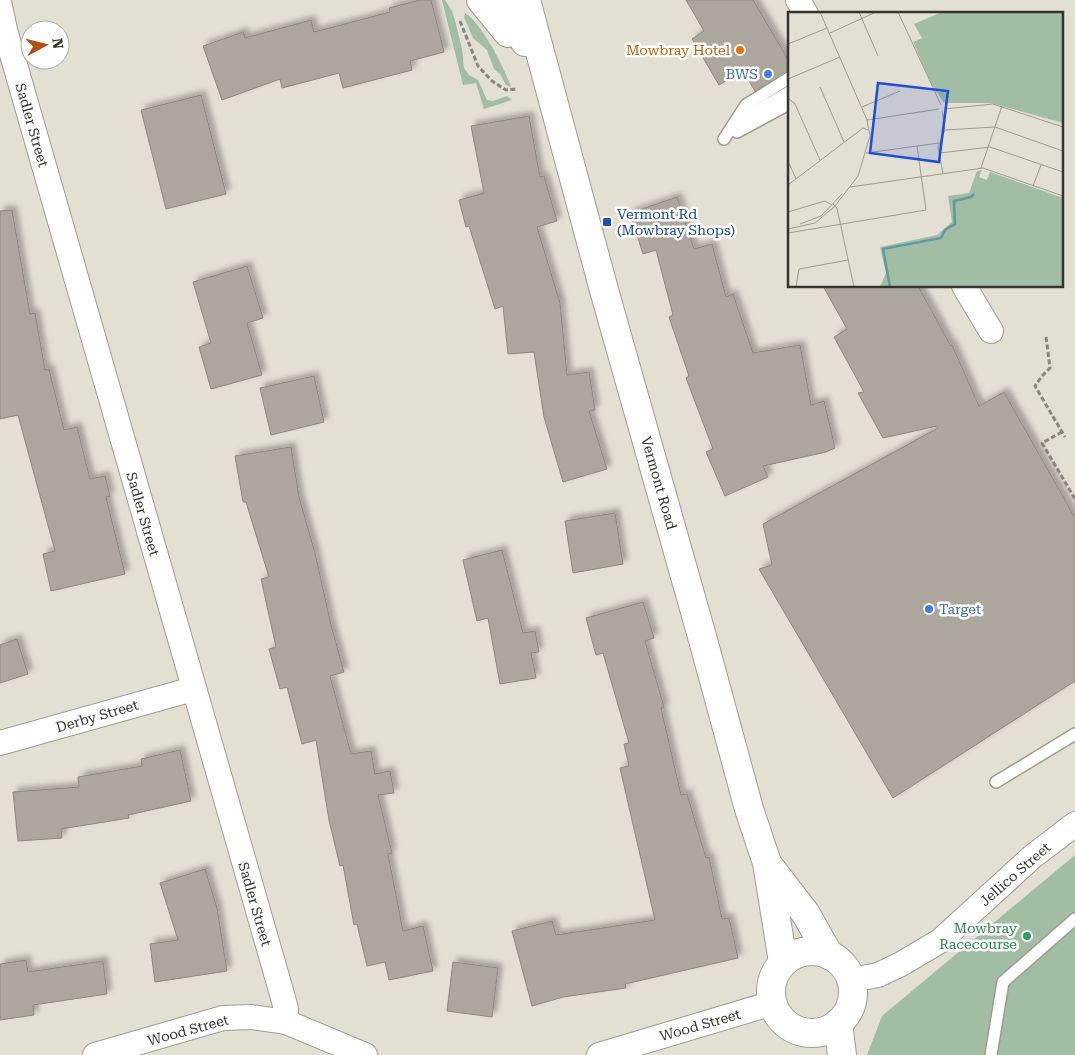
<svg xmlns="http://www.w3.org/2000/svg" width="1075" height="1055" viewBox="0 0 1075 1055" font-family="'Roboto Serif',serif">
<defs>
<filter id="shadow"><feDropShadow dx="4.5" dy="-4.5" stdDeviation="2.5" flood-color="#0004"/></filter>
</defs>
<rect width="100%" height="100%" fill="#e4dfd3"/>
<g fill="#a1bea4">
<path d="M 442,0 L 445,0 L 452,11 L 456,24 L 462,49 L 464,68 L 469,75 L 478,80 L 487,100 L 493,101 L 507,96 L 512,100 L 484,109 L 476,83 L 463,85 Z"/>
<path d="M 465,13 C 481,22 505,69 511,87 L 506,85 L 500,74 L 494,69 L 487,50 L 473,38 L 464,17 Z"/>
<path d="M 1075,855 L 1075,1055 L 867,1055 L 882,1016 Z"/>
</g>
<g fill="#ada69c" stroke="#8d877d" filter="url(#shadow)">
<path d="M 420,0 L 431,0 L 444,52 L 410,61 L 412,70 L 343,88 L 339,73 L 282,88 L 280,79 L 222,100 L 203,46 L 243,32 L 245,38 L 311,20 L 314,32 L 390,12 L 389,8 Z"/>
<path d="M 686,0 L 753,0 L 789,61 L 789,71 L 755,91 L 743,71 L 719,85 L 692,39 L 704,31 Z"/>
<path d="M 201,95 L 226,194 L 166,209 L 141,110 Z"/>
<path d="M 529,116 L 540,177 L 544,176 L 557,221 L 537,227 L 560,303 L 567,375 L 589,372 L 595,410 L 589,411 L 607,469 L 563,482 L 544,417 L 534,352 L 508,354 L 503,306 L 495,309 L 469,226 L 466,227 L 459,200 L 484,193 L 471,126 Z"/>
<path d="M 677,197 L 694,249 L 712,244 L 726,297 L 733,294 L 753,353 L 800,345 L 811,405 L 824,401 L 835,448 L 826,452 L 763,466 L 768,477 L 725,496 L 706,452 L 713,449 L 686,378 L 689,376 L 669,317 L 673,315 L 656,250 L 643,254 L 630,213 Z"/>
<path d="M 12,210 L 30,314 L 35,313 L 45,370 L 49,369 L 64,430 L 77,427 L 90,479 L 105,476 L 110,496 L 106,497 L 125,574 L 51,591 L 43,554 L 55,551 L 18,415 L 0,419 L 0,211 Z"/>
<path d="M 247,266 L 263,318 L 247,323 L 262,375 L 211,389 L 199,347 L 211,343 L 193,282 Z"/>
<path d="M 823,286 L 918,286 L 951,346 L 952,345 L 979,406 L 1004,392 L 1075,518 L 1075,681 L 893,798 L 759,569 L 772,565 L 763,524 L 938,428 L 937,426 L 883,438 L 858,393 L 864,392 L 834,337 L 847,329 Z"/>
<path d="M 314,376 L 324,422 L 271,435 L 260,388 Z"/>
<path d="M 291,447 L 299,497 L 315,553 L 331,625 L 344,672 L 330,676 L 351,754 L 371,751 L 375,774 L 390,771 L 394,793 L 378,795 L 392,853 L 388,854 L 403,931 L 423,926 L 433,971 L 389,980 L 385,962 L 367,966 L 357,924 L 354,925 L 343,865 L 340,866 L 329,820 L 316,740 L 302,744 L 287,687 L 280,689 L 269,649 L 276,647 L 261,579 L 269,577 L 246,502 L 243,502 L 235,456 Z"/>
<path d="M 615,513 L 623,564 L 573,573 L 565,521 Z"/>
<path d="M 502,550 L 523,633 L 535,631 L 539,652 L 531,653 L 536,678 L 500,684 L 488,618 L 477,621 L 463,560 Z"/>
<path d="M 643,602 L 654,638 L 645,641 L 664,707 L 661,708 L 681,795 L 687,794 L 706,858 L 709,857 L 722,919 L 729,918 L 738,958 L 625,984 L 626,988 L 563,997 L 532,1006 L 512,931 L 552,921 L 556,935 L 655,920 L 620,768 L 629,766 L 624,744 L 629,743 L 603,653 L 596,655 L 586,618 Z"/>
<path d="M 17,639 L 28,674 L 0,683 L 0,645 Z"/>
<path d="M 180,750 L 191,801 L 128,815 L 129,818 L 61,829 L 62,838 L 18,841 L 13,792 L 79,787 L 78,777 L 142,766 L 141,759 Z"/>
<path d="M 205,869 L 217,908 L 227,971 L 155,982 L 150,944 L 178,940 L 160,883 Z"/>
<path d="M 26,960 L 28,972 L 103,961 L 107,994 L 33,1005 L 34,1015 L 0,1020 L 0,964 Z"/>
<path d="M 453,962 L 498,968 L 492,1017 L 447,1011 Z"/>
</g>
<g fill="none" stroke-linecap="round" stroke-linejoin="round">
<defs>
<g id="lane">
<path d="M 737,127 L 750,115 L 789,92"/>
<path d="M 737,132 L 789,104"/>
<path d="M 724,139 L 746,105 L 789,78"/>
<path d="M 996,782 L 1075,734"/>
<path d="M 991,1055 L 1003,982 L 1075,919"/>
</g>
<g id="street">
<path d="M 798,0 L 806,14"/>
<path d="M 0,6 L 5,30 L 282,994 L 286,1009 L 286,1022"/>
<path d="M 964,286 L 991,331"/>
<path d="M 0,743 L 193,689"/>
<path d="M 851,980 L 878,975 L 901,964 L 940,941 L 1032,857 L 1075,824"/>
<path d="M 95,1055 L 223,1018 L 252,1017 L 286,1022 L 365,1055"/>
<path d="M 599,1055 L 773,1003"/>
</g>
<g id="secondary">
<path d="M 481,0 L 508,33"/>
<path d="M 504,0 L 525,42"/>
<path d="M 526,0 L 604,290 L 703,640 L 749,809 L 767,863 L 783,962"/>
<path d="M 769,866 L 806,914 L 829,955"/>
<circle cx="812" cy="992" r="41"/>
<path d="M 838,1023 L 842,1055"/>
</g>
</defs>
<use href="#lane" stroke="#a09b90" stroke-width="14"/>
<use href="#street" stroke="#a09b90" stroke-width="26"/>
<use href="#secondary" stroke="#a09b90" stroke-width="30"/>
<g stroke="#89867d" stroke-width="3" stroke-dasharray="5 2.5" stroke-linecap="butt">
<path d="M 460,21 L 478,66 L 492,81 L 506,90 L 517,89"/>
<path d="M 1046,337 L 1050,368 L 1042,376 L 1035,386 L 1065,437"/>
<path d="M 1062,432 L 1042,443 L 1075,499"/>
</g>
<use href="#lane" stroke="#fff" stroke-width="11"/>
<use href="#street" stroke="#fff" stroke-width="24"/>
<use href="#secondary" stroke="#fff" stroke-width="28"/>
</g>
<circle fill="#e8710a" stroke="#fff" stroke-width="2" cx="740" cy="50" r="5"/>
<g fill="#3f7fe0" stroke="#fff" stroke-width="2">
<circle cx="768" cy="74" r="5"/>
<circle cx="929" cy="609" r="5"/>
</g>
<rect fill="#1a4fb4" stroke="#fff" stroke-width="2" x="602" y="217" width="10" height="10" rx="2.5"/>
<circle fill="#2e9e5b" stroke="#fff" stroke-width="2" cx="1027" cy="936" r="5"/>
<g text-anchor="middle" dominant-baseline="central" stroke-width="5" stroke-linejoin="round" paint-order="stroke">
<g font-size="14" fill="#c56008" stroke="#fff" text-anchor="end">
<text x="730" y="50">Mowbray Hotel</text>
</g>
<g font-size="14" fill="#366cbe" stroke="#fff" text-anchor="end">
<text x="758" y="74">BWS</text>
<text x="939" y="609" text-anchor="start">Target</text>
</g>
<g font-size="14" fill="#35332e" stroke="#fff">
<text transform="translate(32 125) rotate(74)">Sadler Street</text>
<text transform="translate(659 483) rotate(74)">Vermont Road</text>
<text transform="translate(143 514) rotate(74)">Sadler Street</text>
<text transform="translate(97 716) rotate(-16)">Derby Street</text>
<text transform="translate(1015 874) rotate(-41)">Jellico Street</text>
<text transform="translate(255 904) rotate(74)">Sadler Street</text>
<text transform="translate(700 1025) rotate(-16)">Wood Street</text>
<text transform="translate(188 1030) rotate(-15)">Wood Street</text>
</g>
<g font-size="14" fill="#164399" stroke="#fff" text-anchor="start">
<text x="617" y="214">Vermont Rd<tspan x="617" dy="16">(Mowbray Shops)</tspan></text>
</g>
<g font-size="14" fill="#27864d" stroke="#fff" text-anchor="end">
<text x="1017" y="928">Mowbray<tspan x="1017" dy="16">Racecourse</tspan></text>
</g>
</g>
<g transform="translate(788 12)">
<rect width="275" height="275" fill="#e4dfd3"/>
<path d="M 154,0 L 275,0 L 275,111 L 203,91 L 156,91 L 143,71 L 125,30 L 134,26 L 126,12 ZM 194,158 L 191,165 L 199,168 L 202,160 L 275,186 L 275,275 L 92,275 L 98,261 L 92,235 L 149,223 L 164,210 L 160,184 L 181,181 L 189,159 Z" fill="#a1bea4"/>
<path fill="none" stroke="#6099a3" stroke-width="2.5" d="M 102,275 L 95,237 L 153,226 L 157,218 L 167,212 L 166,189 L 183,185 L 186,182"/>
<path fill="none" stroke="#9e9a91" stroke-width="1" d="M 71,0 L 90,44M 110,0 L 153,93M 42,21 L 88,0M 0,32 L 39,16M 0,67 L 52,45M 32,75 L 56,130M 0,86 L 7,92 L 32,148M 74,95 L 112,79M 156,97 L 205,92 L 275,115M 154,99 L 157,118 L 150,135 L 155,162M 79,108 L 151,97M 157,118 L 207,115 L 275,139M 78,141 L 151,131M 152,141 L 202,135 L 275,160M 0,149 L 8,167M 193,156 L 214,94M 0,173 L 75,116 L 80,118M 245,174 L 253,153M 62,175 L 195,156 L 275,184M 45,192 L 49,196 L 66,275M 0,200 L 37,189 L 44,193M 12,212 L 33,204 L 54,182M 0,217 L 27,211 L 47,194 L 70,164 L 82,124 L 79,108 L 32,0M 0,221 L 138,198 L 129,134M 8,275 L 11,257 L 60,248"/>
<path fill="#1d4ed8" fill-opacity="0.15" stroke="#1d4ed8" stroke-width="2.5" d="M 90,71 L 160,79 L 151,150 L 82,141 Z"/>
<rect width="275" height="275" fill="none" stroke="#35332e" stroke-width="2.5"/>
</g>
<g transform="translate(45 45) rotate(83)"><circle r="24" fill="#ffffff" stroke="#aeadab"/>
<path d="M0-4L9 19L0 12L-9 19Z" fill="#b25011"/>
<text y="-8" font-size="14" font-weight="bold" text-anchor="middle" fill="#35332e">N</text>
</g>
</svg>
